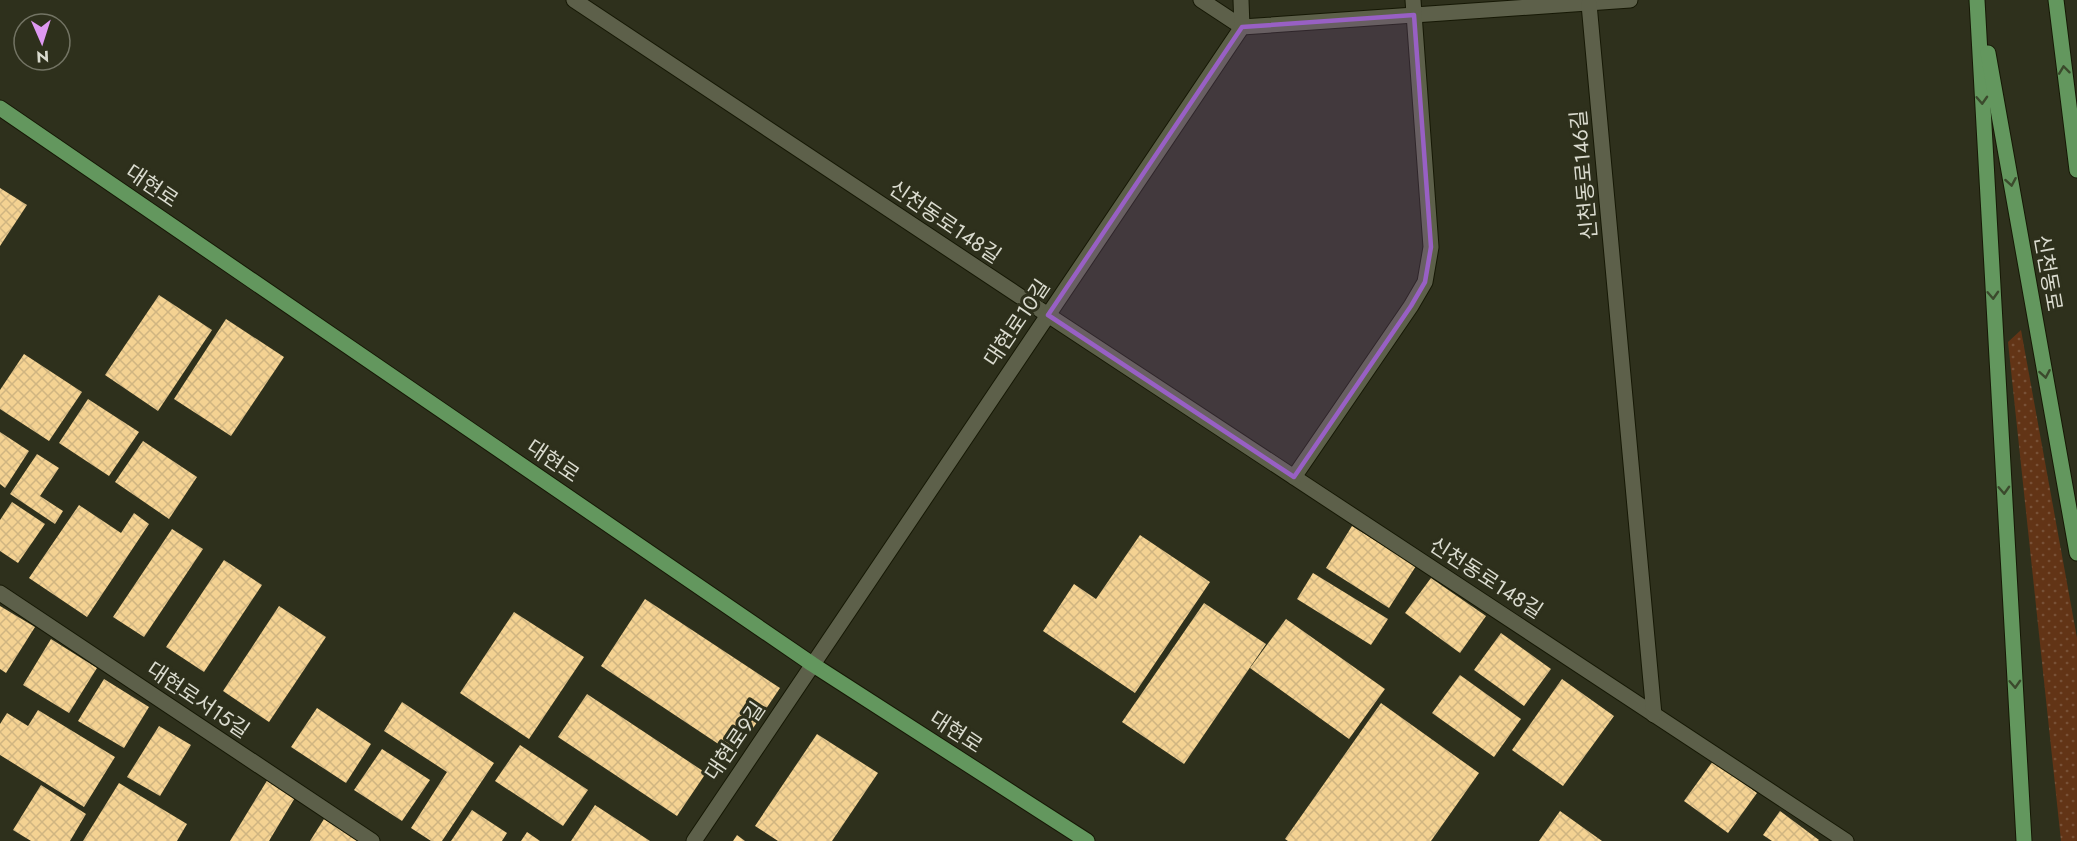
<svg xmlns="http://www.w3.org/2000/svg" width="2077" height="841" viewBox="0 0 2077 841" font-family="Jost,'Noto Sans KR',sans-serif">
<defs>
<pattern id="green-dots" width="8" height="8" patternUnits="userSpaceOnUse" patternTransform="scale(1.5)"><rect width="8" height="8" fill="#623416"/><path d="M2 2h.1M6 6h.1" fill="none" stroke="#785137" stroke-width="1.8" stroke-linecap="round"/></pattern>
<pattern id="building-cross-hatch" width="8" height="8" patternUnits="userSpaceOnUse" patternTransform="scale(1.5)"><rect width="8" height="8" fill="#f4d292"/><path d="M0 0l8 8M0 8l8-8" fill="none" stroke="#d0b581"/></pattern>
</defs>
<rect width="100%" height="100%" fill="#2e301c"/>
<path fill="url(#green-dots)" d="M 2021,330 L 2077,638 L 2077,841 L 2061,841 L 2008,342 Z"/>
<g fill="url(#building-cross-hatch)">
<path d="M 0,188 L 27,205 L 0,246 Z"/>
<path d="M 159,295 L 212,330 L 158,411 L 105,375 Z"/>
<path d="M 226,319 L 284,357 L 231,436 L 174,399 Z"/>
<path d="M 24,354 L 82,392 L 49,441 L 0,409 L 0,390 Z"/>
<path d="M 88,399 L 139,432 L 109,476 L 59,443 Z"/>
<path d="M 0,432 L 29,451 L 5,488 L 0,484 Z"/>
<path d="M 143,441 L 197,477 L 169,519 L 115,482 Z"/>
<path d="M 37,454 L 59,468 L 40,496 L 63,511 L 55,524 L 10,494 Z"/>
<path d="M 12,502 L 45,524 L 18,563 L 0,551 L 0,520 Z"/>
<path d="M 79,505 L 121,533 L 134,513 L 149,524 L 87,617 L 29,578 Z"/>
<path d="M 1352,526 L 1416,566 L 1389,608 L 1326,568 Z"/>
<path d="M 172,529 L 203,549 L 144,637 L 113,617 Z"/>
<path d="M 1140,535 L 1210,582 L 1135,693 L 1043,631 L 1074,584 L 1096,599 Z"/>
<path d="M 224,560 L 262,585 L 204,672 L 166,647 Z"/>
<path d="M 1313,573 L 1388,619 L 1371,645 L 1297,599 Z"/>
<path d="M 1431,578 L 1486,616 L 1460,653 L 1405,613 Z"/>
<path d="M 645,599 L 780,688 L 735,755 L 601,666 Z"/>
<path d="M 1204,603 L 1266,644 L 1184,764 L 1122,722 Z"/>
<path d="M 0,606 L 35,627 L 6,673 L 0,669 Z"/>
<path d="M 279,606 L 326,637 L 269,722 L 223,691 Z"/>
<path d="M 514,612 L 584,657 L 529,739 L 460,693 Z"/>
<path d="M 1286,619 L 1385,689 L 1349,739 L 1250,668 Z"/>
<path d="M 1501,633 L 1551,669 L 1524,706 L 1474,670 Z"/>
<path d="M 51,639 L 97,668 L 69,713 L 23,685 Z"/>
<path d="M 1460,675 L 1521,719 L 1494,757 L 1432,713 Z"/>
<path d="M 104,679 L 149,707 L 124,748 L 78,721 Z"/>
<path d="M 1562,679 L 1614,716 L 1563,786 L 1512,750 Z"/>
<path d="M 587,694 L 706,773 L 677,816 L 558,737 Z"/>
<path d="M 402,702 L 494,763 L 442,841 L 431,841 L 411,828 L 447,772 L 384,731 Z"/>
<path d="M 1381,703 L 1479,773 L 1431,841 L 1288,841 L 1285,839 Z"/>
<path d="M 317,708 L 371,744 L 346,783 L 291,747 Z"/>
<path d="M 38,710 L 115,757 L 84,807 L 0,755 L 0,724 L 7,713 L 28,726 Z"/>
<path d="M 159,726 L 191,745 L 160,796 L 127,777 Z"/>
<path d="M 817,734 L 878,773 L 832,841 L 778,841 L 755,826 Z"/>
<path d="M 520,745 L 588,790 L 563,826 L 495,781 Z"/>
<path d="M 382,749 L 430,780 L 402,821 L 354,790 Z"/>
<path d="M 1713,761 L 1757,793 L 1728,833 L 1684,801 Z"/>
<path d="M 268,779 L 296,796 L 269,841 L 230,841 Z"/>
<path d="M 119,783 L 187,824 L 177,841 L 83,841 Z"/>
<path d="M 41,785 L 86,814 L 70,841 L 31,841 L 13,830 Z"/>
<path d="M 595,805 L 650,841 L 571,841 Z"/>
<path d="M 472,810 L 507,833 L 502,841 L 451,841 Z"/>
<path d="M 1560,811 L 1602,841 L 1539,841 Z"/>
<path d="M 1780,811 L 1819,840 L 1818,841 L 1772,841 L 1763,835 Z"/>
<path d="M 324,819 L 359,841 L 310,841 Z"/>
<path d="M 527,832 L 540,841 L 521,841 Z"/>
<path d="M 737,835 L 745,841 L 733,841 Z"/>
</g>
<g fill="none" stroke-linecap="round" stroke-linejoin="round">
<defs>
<g id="minor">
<path d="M 574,0 L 1048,315 L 1846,841"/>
<path d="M 1201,0 L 1242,27 L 1630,0"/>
<path d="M 1589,4 L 1654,715"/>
<path d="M 1294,477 L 1411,306 L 1425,282 L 1431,247 L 1413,0"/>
<path d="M 0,593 L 372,841"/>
<path d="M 694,841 L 1242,27 L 1241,0"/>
</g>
<g id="major">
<path d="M 1977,0 L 2024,841"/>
<path d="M 2056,0 L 2077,170"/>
<path d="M 1988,53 L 2077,553"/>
<path d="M 0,108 L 812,664 L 1087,841"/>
</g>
</defs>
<use href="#minor" stroke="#161805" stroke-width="17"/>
<use href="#major" stroke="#161805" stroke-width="17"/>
<use href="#minor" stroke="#5d604a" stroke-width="15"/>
<use href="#major" stroke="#63975e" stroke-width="15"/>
</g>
<defs><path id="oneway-chevron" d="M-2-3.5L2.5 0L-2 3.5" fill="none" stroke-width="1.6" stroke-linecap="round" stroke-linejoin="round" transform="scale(1.5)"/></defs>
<g stroke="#3b4a2c">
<use href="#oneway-chevron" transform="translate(2064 70) rotate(-97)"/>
<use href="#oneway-chevron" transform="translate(1982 100) rotate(87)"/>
<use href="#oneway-chevron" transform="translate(2011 182) rotate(80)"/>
<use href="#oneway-chevron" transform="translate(1993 295) rotate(87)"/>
<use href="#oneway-chevron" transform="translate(2045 374) rotate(80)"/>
<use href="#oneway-chevron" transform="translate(2004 490) rotate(87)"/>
<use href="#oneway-chevron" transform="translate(2015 684) rotate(87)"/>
</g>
<path fill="#9860c4" fill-opacity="0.2" stroke="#9860c4" stroke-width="4.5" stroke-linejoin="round" d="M 1414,15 L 1431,247 L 1425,282 L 1411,306 L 1294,477 L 1048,315 L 1242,27 Z"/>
<g text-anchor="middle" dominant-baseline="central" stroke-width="6" stroke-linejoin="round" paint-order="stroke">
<g font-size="21" fill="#dadbcf" stroke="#2e301c">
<text transform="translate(1584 175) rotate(-95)">신천동로146길</text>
<text transform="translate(152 186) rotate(34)">대현로</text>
<text transform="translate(945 222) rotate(34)">신천동로148길</text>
<text transform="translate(2048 273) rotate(80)">신천동로</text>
<text transform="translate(1017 323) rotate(-56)">대현로10길</text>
<text transform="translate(553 461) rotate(34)">대현로</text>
<text transform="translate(1486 578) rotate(33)">신천동로148길</text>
<text transform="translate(198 700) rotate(34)">대현로서15길</text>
<text transform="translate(956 732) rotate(33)">대현로</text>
<text transform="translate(735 741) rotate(-56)">대현로9길</text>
</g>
</g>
<g transform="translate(42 42) rotate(177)"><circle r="28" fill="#2e301c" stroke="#737464" stroke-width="1.5"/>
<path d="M0-4.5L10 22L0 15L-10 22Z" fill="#de98f2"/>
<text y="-9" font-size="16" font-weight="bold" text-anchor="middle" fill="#dadbcf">N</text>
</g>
</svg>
